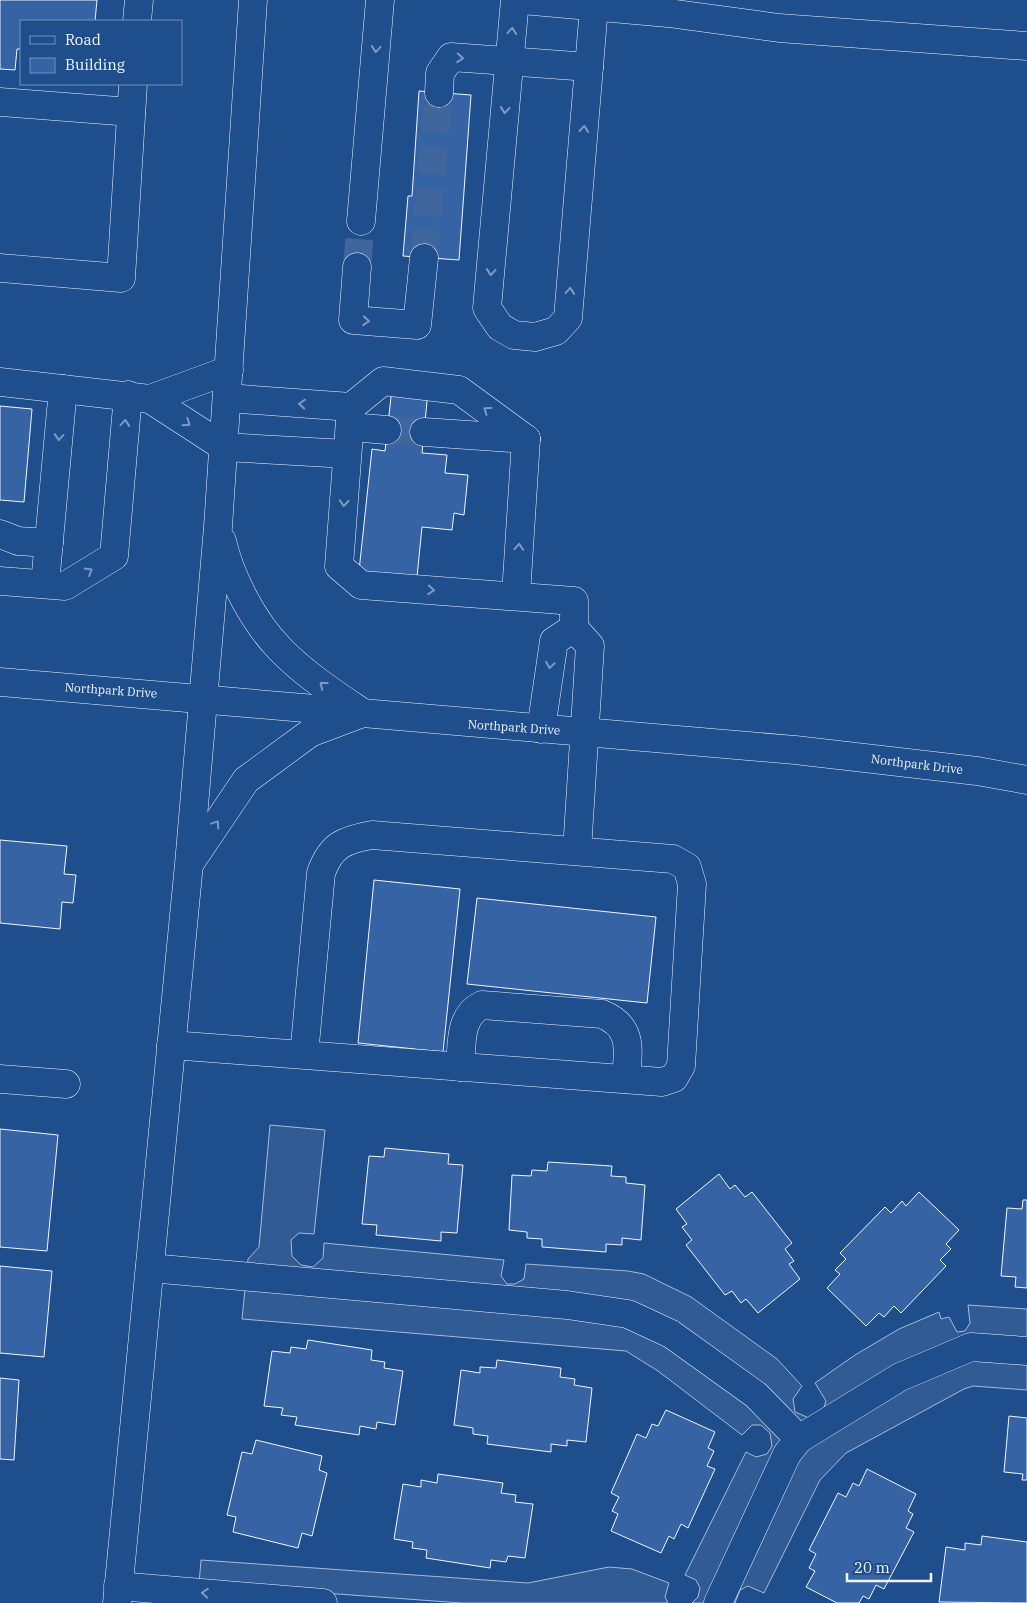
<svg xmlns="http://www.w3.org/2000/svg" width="1027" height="1603" viewBox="0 0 1027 1603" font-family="'IBM Plex Serif',serif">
<rect width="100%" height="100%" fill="#1f4e8c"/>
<g fill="#305b95" stroke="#a8bbd7">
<path d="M 270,1125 L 325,1130 L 314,1234 L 299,1233 L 291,1240 L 292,1256 L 301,1265 L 313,1267 L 323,1258 L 324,1243 L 504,1260 L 501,1276 L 507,1284 L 515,1284 L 524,1279 L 526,1264 L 628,1271 L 644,1274 L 691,1297 L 777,1359 L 802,1386 L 793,1399 L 795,1412 L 809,1418 L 822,1413 L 826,1401 L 815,1383 L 855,1355 L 899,1329 L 939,1312 L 941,1319 L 949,1317 L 957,1332 L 965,1331 L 970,1323 L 968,1305 L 1027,1309 L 1027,1390 L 973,1386 L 964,1389 L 846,1453 L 820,1480 L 764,1593 L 748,1586 L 740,1590 L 735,1603 L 692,1603 L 698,1597 L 700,1588 L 696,1580 L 685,1575 L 746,1452 L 756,1457 L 767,1454 L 772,1446 L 770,1433 L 761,1425 L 752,1425 L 742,1435 L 658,1371 L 626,1351 L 242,1319 L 248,1259 L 259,1247 Z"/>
<path d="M 201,1560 L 528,1583 L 609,1567 L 632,1569 L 669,1583 L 665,1597 L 668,1603 L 462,1603 L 199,1584 Z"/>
</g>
<g fill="#3563a3" stroke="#f2f6ff">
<path d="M 0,0 L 97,0 L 95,21 L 21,21 L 21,49 L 17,49 L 15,70 L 0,69 Z"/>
<path d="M 419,91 L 471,95 L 459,260 L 403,256 L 408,196 L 412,196 Z"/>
<path d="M 392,388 L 428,391 L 422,453 L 447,455 L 445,473 L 468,475 L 464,515 L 454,513 L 452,530 L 422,527 L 417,577 L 359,571 L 372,449 L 385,451 Z"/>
<path d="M 0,406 L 32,409 L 24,502 L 0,500 Z"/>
<path d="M 0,840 L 67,846 L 64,874 L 76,875 L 73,903 L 62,902 L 60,929 L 0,923 Z"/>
<path d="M 374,880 L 460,889 L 443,1052 L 358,1043 Z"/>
<path d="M 477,898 L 656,917 L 647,1003 L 467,984 Z"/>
<path d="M 0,1129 L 58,1135 L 47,1251 L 0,1247 Z"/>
<path d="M 385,1148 L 449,1154 L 448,1164 L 463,1165 L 457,1233 L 441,1232 L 441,1241 L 376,1235 L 377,1225 L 362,1224 L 369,1156 L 384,1157 Z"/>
<path d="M 548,1162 L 612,1166 L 611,1176 L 626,1177 L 626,1183 L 645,1185 L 641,1240 L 622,1238 L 622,1245 L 606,1244 L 606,1252 L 542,1247 L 542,1239 L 527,1238 L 527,1232 L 509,1230 L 512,1175 L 531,1176 L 532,1170 L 547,1171 Z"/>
<path d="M 719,1174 L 730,1189 L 735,1185 L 745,1197 L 752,1192 L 792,1243 L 785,1249 L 794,1261 L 789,1264 L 800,1279 L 758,1313 L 746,1299 L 741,1303 L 732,1291 L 725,1295 L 686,1245 L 692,1240 L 682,1227 L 687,1224 L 676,1209 Z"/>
<path d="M 919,1192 L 959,1230 L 946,1244 L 951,1249 L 940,1260 L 946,1266 L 901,1313 L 894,1306 L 884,1317 L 879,1313 L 866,1326 L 827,1288 L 840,1274 L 835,1270 L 846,1259 L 840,1253 L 885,1207 L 891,1213 L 902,1201 L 906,1206 Z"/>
<path d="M 1023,1200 L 1027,1200 L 1027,1288 L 1015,1287 L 1016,1277 L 1001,1276 L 1007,1208 L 1022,1209 Z"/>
<path d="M 0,1266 L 52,1271 L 44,1357 L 0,1353 Z"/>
<path d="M 308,1340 L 372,1350 L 371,1360 L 385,1362 L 384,1368 L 403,1371 L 395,1425 L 377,1422 L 376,1429 L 360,1426 L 359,1435 L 295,1425 L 297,1417 L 281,1415 L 283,1408 L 264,1406 L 272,1351 L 290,1353 L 291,1347 L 306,1349 Z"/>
<path d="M 497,1360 L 561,1368 L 560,1377 L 575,1379 L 574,1385 L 592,1388 L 586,1442 L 567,1440 L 567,1446 L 551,1444 L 551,1452 L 487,1444 L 488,1436 L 473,1434 L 473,1428 L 454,1425 L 461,1370 L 480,1373 L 480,1367 L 496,1368 Z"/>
<path d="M 0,1378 L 19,1380 L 14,1460 L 0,1459 Z"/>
<path d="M 666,1410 L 715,1432 L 708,1448 L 714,1451 L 707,1466 L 715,1469 L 688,1528 L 681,1524 L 674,1539 L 669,1536 L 661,1553 L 611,1531 L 618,1514 L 612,1511 L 619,1497 L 611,1493 L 637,1434 L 646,1438 L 652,1424 L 658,1426 Z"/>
<path d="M 1009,1416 L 1027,1418 L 1027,1480 L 1022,1480 L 1023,1474 L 1004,1472 Z"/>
<path d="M 256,1440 L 322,1456 L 319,1470 L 327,1473 L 312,1536 L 302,1533 L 298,1548 L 233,1532 L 236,1517 L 227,1515 L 242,1452 L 252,1454 Z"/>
<path d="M 867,1469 L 916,1494 L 908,1511 L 913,1514 L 906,1528 L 914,1532 L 884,1589 L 876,1585 L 869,1599 L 863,1596 L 859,1603 L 837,1603 L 806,1587 L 815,1571 L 809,1568 L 816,1554 L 809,1550 L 838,1493 L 846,1497 L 853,1483 L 859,1486 Z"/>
<path d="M 438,1474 L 503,1483 L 501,1493 L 516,1495 L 515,1502 L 533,1504 L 525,1558 L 508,1556 L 506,1562 L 491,1560 L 490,1568 L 426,1558 L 427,1550 L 412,1548 L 413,1542 L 394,1539 L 403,1484 L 421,1487 L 421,1480 L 437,1483 Z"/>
<path d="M 982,1536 L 1027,1542 L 1027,1603 L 939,1602 L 946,1547 L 965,1550 L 965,1543 L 981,1545 Z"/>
</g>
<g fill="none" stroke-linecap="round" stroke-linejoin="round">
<g stroke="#3f679d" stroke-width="28" stroke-dasharray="28 14" stroke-linecap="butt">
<path d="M 424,258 L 439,93"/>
<path d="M 357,267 L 361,221"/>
<path d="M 387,430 L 424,432"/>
</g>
<defs>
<g id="minor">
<path d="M 515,0 L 487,308 L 500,327 L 514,335 L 535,337 L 556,331 L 568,318 L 594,7"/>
<path d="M 522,0 L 668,13 L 779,28 L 1027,46"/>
<path d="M 137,21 L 139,0"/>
<path d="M 439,93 L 440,73 L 451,57 L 589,67"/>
<path d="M 0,102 L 131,112"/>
<path d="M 361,221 L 380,0"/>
<path d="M 357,267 L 353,320 L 417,325 L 424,258"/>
<path d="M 0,268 L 121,278 L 133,84"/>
<path d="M 0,382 L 150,399 L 224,447 L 347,454"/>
<path d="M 227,398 L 351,407 L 383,381 L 459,390 L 526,439"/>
<path d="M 150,399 L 229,370"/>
<path d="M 351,407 L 339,566 L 361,585 L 574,601 L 574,628 L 590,646 L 577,851"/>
<path d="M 350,427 L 387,430"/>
<path d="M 424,432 L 526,439"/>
<path d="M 0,534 L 18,541 L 49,543"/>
<path d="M 0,581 L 65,586 L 114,556 L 128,395"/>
<path d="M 45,584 L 63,389"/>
<path d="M 516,595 L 526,439"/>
<path d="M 0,682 L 795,750 L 977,771 L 1027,780"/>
<path d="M 541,729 L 554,641 L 574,628"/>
<path d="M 171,1045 L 662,1082 L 674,1078 L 681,1066 L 692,884 L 687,867 L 673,859 L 372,835 C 344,840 331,845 321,873 L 304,1055"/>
<path d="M 460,1067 C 462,1044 459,1016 482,1005 L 602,1014 C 634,1027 628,1051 626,1079"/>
<path d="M 0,1079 L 66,1084"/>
<path d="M 150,1268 L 567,1305 L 628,1314 L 671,1334 L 756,1395 L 799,1439"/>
<path d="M 118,1586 L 323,1603"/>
<path d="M 718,1603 L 787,1454 L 799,1439 L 900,1377 L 971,1347 L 1027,1351"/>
</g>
<g id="major">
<path d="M 222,541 C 231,579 253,621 280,649 C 304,674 335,694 363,713"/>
<path d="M 190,863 L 246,780 L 310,733 L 363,713"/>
<path d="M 117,1603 L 189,864 L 218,527 L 253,0"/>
</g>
</defs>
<use href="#minor" stroke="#f2f6ff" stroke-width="29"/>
<use href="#major" stroke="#f2f6ff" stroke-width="29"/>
<use href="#minor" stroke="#1f4e8c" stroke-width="28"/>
<use href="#major" stroke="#1f4e8c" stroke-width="28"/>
</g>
<defs><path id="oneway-chevron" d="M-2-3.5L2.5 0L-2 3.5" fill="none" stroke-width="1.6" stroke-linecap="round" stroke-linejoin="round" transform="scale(1.25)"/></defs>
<g stroke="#7e9ac0">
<use href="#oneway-chevron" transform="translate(512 31) rotate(-85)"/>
<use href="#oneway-chevron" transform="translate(376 49) rotate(95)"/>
<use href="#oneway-chevron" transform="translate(460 58) rotate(4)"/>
<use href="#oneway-chevron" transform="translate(505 110) rotate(95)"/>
<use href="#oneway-chevron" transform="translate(584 129) rotate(-85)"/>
<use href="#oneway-chevron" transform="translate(491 272) rotate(95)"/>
<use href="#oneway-chevron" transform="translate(570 291) rotate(-85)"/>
<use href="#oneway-chevron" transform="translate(366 321) rotate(5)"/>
<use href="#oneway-chevron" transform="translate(302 404) rotate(-176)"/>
<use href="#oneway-chevron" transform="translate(487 410) rotate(-144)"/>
<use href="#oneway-chevron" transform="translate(125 423) rotate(-85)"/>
<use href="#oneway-chevron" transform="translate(187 423) rotate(34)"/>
<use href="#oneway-chevron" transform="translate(59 437) rotate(95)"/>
<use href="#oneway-chevron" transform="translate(344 503) rotate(94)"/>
<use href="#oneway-chevron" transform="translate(519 547) rotate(-86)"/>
<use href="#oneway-chevron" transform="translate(89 571) rotate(-31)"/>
<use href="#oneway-chevron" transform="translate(431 590) rotate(4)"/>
<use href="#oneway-chevron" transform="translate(550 665) rotate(99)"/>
<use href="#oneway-chevron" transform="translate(323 685) rotate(-142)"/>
<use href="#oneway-chevron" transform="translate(216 824) rotate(-56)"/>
<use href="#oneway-chevron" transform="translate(205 1593) rotate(-175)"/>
</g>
<g text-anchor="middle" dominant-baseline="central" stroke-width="4" stroke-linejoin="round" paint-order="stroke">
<g font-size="12" fill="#f2f6ff" stroke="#1f4e8c">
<text transform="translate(111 690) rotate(4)">Northpark Drive</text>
<text transform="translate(514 727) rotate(4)">Northpark Drive</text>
<text transform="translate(917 764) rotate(7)">Northpark Drive</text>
</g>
</g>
<rect x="20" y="20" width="162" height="65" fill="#1f4e8c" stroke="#7391ba"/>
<rect x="30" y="36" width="25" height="8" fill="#1f4e8c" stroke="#7391ba"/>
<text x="65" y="45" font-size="15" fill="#f2f6ff">Road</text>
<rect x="30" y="58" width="25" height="15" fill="#3563a3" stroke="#7391ba"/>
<text x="65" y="70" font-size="15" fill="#f2f6ff">Building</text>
<path d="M847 1573v8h84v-8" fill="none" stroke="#f2f6ff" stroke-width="2.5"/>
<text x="854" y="1573" font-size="15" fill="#f2f6ff" stroke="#1f4e8c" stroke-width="4" paint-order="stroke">20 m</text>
</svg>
